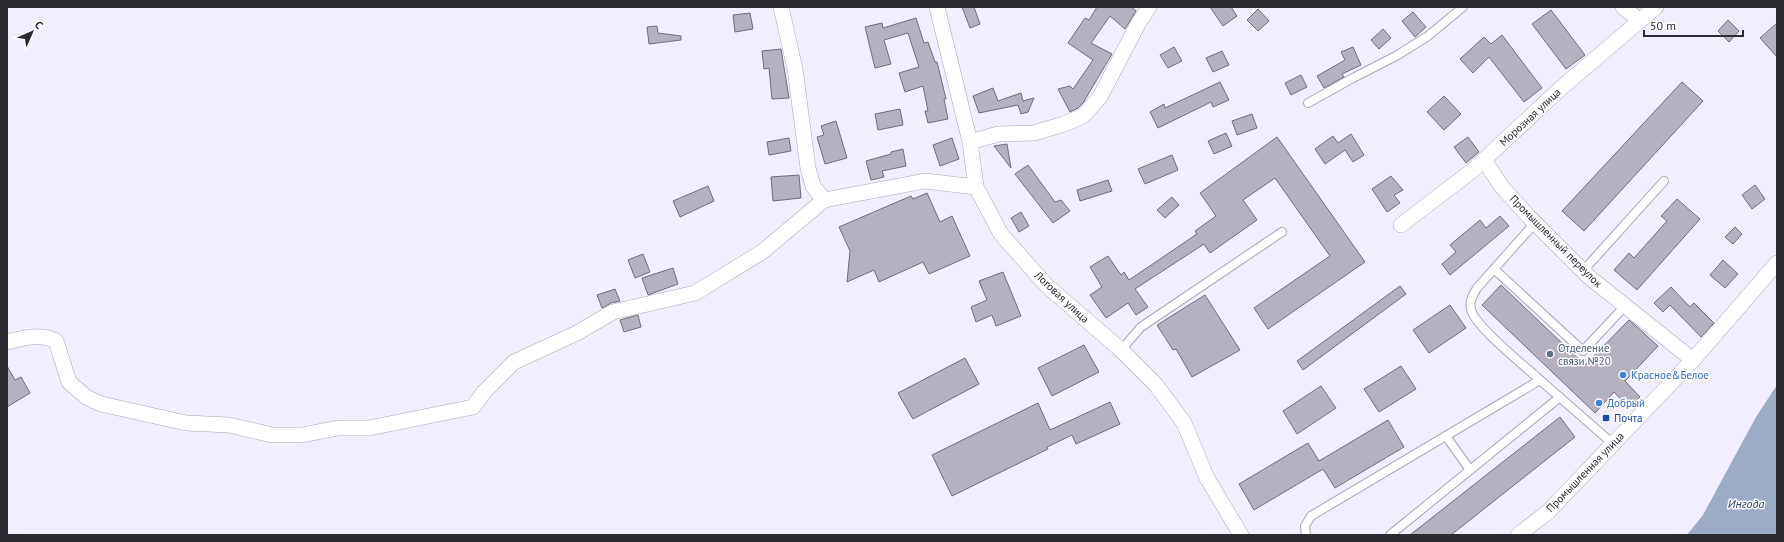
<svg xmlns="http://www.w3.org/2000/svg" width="1784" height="542" viewBox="0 0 1784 542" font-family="'PT Sans',sans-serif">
<rect width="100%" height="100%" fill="#f2eeff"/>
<path fill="#9cacc7" d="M 1777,385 L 1777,535 L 1687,535 L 1703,515 L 1756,417 Z"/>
<g fill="#b5b1c0" stroke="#706c7a">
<path d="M 962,7 L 974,7 L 980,24 L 970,28 Z"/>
<path d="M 1097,7 L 1131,7 L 1136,11 L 1125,29 L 1110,16 L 1091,43 L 1112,54 L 1083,103 L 1078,108 L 1070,112 L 1058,89 L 1070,86 L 1073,89 L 1093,60 L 1068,43 L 1085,18 L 1089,20 Z"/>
<path d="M 1210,7 L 1231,7 L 1237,16 L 1223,26 Z"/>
<path d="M 1258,9 L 1269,21 L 1258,31 L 1247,20 Z"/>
<path d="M 1551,10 L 1585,55 L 1566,69 L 1532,24 Z"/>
<path d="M 1413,12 L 1426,27 L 1415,37 L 1402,21 Z"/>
<path d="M 750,13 L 753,29 L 735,32 L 733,15 Z"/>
<path d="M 916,18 L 924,43 L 928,42 L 935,62 L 937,62 L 946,99 L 944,99 L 948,119 L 928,123 L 925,111 L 928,111 L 923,86 L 905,92 L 899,73 L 919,67 L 908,33 L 884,40 L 891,64 L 875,68 L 865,27 L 882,23 L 883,28 Z"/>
<path d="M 1728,20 L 1739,31 L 1729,42 L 1718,31 Z"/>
<path d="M 1777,23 L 1777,57 L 1760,38 Z"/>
<path d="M 657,26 L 658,33 L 681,36 L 681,40 L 649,44 L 647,27 Z"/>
<path d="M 1383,29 L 1391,38 L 1379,49 L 1371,40 Z"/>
<path d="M 1502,35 L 1542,88 L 1524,102 L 1489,57 L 1473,73 L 1460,59 L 1484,37 L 1491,44 Z"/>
<path d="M 1174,47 L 1182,61 L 1168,68 L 1160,55 Z"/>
<path d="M 1353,47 L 1361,65 L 1342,74 L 1344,77 L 1324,88 L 1317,76 L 1345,60 L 1341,52 Z"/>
<path d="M 781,49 L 789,98 L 772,99 L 769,68 L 764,69 L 762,51 Z"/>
<path d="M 1222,51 L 1229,65 L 1213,72 L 1206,58 Z"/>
<path d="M 1301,75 L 1307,87 L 1291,95 L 1285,83 Z"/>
<path d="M 1220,82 L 1229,100 L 1213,107 L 1211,102 L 1158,128 L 1150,112 L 1164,104 L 1165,108 Z"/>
<path d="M 1682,82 L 1703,101 L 1584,231 L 1562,211 Z"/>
<path d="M 993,88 L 998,101 L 1021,93 L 1023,101 L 1034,98 L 1028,112 L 1021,114 L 1018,105 L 979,113 L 973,96 Z"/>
<path d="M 1444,96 L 1461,114 L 1444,130 L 1427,112 Z"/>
<path d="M 900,109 L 903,125 L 878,130 L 875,114 Z"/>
<path d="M 1252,114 L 1257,128 L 1237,135 L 1232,121 Z"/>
<path d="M 836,121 L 847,158 L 825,164 L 817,137 L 824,135 L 821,126 Z"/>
<path d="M 1226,133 L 1232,146 L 1214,154 L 1208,141 Z"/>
<path d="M 1351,134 L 1364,155 L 1353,162 L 1345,150 L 1325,164 L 1315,149 L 1333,136 L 1338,143 Z"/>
<path d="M 1277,137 L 1365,262 L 1268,329 L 1254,308 L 1330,256 L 1275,178 L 1243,200 L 1257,220 L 1210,253 L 1204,244 L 1135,289 L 1148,307 L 1136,315 L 1128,303 L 1106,318 L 1090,295 L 1102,287 L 1090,267 L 1108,256 L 1121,275 L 1124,272 L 1129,280 L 1197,234 L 1195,231 L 1216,216 L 1200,193 Z"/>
<path d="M 1468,137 L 1479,152 L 1466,163 L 1454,147 Z"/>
<path d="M 789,138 L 791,151 L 769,155 L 767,142 Z"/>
<path d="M 952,138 L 959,159 L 940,166 L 933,145 Z"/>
<path d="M 1007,144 L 1011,168 L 994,146 Z"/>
<path d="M 903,149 L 906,166 L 882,171 L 884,177 L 871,180 L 866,161 L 891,154 L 891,152 Z"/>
<path d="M 1172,155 L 1178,170 L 1145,184 L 1138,169 Z"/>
<path d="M 1028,165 L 1055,202 L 1061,200 L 1070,211 L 1053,223 L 1015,174 Z"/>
<path d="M 799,175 L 801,198 L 773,201 L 771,177 Z"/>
<path d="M 1391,176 L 1403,190 L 1394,195 L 1400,203 L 1387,212 L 1372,189 Z"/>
<path d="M 1108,180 L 1112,191 L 1080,201 L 1077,190 Z"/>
<path d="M 1755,185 L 1765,199 L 1752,209 L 1742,195 Z"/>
<path d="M 708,186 L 714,201 L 680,217 L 673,201 Z"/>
<path d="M 927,193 L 940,222 L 952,216 L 970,256 L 929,274 L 923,262 L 879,282 L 874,270 L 847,282 L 850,251 L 839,227 L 911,196 L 913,199 Z"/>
<path d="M 1172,197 L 1179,205 L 1165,218 L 1157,210 Z"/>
<path d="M 1677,199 L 1700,219 L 1637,290 L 1614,270 L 1629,253 L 1634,258 L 1667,221 L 1661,216 Z"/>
<path d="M 1021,212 L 1029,226 L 1019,232 L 1011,218 Z"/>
<path d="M 1500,216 L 1509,226 L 1450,275 L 1442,264 L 1456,252 L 1450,245 L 1480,220 L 1486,228 Z"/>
<path d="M 1735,227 L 1742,234 L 1733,244 L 1725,237 Z"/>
<path d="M 643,254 L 650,272 L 635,278 L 628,260 Z"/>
<path d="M 1723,260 L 1738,274 L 1725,288 L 1710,275 Z"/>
<path d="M 673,268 L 678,284 L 648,295 L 642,278 Z"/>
<path d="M 1003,272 L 1021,316 L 996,326 L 992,315 L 976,322 L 971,307 L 987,300 L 979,281 Z"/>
<path d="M 1501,285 L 1585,365 L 1629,320 L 1636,326 L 1658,346 L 1625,381 L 1640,397 L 1629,408 L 1614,392 L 1595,413 L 1482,305 Z"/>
<path d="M 1400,286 L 1406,294 L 1303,370 L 1297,361 Z"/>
<path d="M 1671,287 L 1690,307 L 1694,303 L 1714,323 L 1701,337 L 1670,305 L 1663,312 L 1654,303 Z"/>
<path d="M 615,289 L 620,301 L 611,303 L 602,308 L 597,295 Z"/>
<path d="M 1205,295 L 1240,350 L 1192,377 L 1176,349 L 1173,350 L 1157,325 Z"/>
<path d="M 1450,305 L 1466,328 L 1429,353 L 1413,330 Z"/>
<path d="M 638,315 L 641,327 L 624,332 L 620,320 Z"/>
<path d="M 1084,345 L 1099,372 L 1052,396 L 1038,368 Z"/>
<path d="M 965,358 L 979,384 L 913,419 L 898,393 Z"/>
<path d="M 7,366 L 15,380 L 21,377 L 30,393 L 7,407 Z"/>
<path d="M 1401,366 L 1416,389 L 1379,412 L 1364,389 Z"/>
<path d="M 1321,386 L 1336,408 L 1297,434 L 1283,411 Z"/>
<path d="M 1110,402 L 1120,424 L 1076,444 L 1072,435 L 1047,447 L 1048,449 L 952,496 L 932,455 L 1038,403 L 1050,430 Z"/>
<path d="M 1560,417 L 1575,437 L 1451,535 L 1410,535 Z"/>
<path d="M 1388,420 L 1404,447 L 1335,488 L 1323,469 L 1254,510 L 1239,484 L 1308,443 L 1319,461 Z"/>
</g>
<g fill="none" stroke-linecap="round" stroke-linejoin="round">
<defs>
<g id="service">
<path d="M 1308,103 L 1353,78 L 1396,56 L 1428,36 L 1463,7"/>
<path d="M 1535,223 L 1477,288 C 1473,295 1469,301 1471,309 C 1473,325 1526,367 1540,380"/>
<path d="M 1494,269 L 1583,351 L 1625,306"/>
<path d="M 1583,271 L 1664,181"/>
<path d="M 1121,350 L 1141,327 L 1282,232"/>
<path d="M 1446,436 L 1470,470"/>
<path d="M 1306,535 L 1305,526 L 1311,516 L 1540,380 L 1612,443"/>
<path d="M 1390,535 L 1560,397"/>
</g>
<g id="minor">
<path d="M 781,7 L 795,69 L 808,168 L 813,186 L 824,200 L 925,181 L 976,187"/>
<path d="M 937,7 L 970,142 L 976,187 L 1001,234 L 1046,285 L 1121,350 L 1156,385 L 1184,423 L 1207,478 L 1241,535"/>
<path d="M 1623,7 L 1639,20"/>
<path d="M 970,142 L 998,134 L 1034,133 L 1064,124 L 1083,116 L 1100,97 L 1138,24 L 1149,7"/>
<path d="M 1484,160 L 1502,187 L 1529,217 L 1589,277 L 1693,360"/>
<path d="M 1401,225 L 1473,170 L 1561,88 L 1656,7"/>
<path d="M 7,342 C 22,338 41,333 56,341 L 69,382 L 86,397 L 101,404 L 186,423 L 229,425 L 272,435 L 302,435 L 338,428 L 369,428 L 473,407 L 484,392 L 514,362 L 577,333 L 613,312 L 695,293 L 762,252 L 824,200"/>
<path d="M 1518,535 L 1548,512 L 1693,360 L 1777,263"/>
</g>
</defs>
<use href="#service" stroke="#a9a5b5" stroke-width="10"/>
<use href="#minor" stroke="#a9a5b5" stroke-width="16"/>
<use href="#service" stroke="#fff" stroke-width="8"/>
<use href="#minor" stroke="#fff" stroke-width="15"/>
</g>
<circle fill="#5c6f8a" stroke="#fefefe" stroke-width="1.5" cx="1550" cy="354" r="4"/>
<g fill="#3f7fe0" stroke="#fefefe" stroke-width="1.5">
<circle cx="1623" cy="375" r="4"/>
<circle cx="1599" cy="403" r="4"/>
</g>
<rect fill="#1a4fb4" stroke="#fefefe" stroke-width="1.5" x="1602" y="414" width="8" height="8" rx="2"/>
<g text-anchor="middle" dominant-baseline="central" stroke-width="3" stroke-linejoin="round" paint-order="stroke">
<g font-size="11" fill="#2c2a31" stroke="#fefefe">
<text transform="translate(1530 117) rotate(-43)">Морозная улица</text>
<text transform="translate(1556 241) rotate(45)">Промышленный переулок</text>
<text transform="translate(1062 297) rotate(43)">Логовая улица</text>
<text transform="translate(1585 472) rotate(-46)">Промышленная улица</text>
</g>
<g font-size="11" fill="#4e5e75" stroke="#fefefe" text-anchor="start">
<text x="1558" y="348">Отделение<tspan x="1558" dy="13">связи №20</tspan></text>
</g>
<g font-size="11" fill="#366cbe" stroke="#fefefe" text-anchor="start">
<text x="1631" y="375">Красное&amp;Белое</text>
<text x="1607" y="403">Добрый</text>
</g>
<g font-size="11" fill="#164399" stroke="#fefefe" text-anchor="start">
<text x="1614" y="418">Почта</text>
</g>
<g font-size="12" font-style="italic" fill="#2f456d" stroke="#fefefe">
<text x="1746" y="503">Ингода</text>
</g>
</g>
<rect width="1784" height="542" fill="none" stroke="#2c2a31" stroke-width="16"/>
<g transform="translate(32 32) rotate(45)" stroke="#fefefe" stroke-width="3" paint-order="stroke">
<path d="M0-3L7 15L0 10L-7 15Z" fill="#2c2a31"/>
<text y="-6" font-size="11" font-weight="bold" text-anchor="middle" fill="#2c2a31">С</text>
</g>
<path d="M1644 30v6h99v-6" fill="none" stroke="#2c2a31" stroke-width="2"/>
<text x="1650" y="30" font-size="12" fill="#2c2a31" stroke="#fefefe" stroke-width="3" paint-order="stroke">50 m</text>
</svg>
